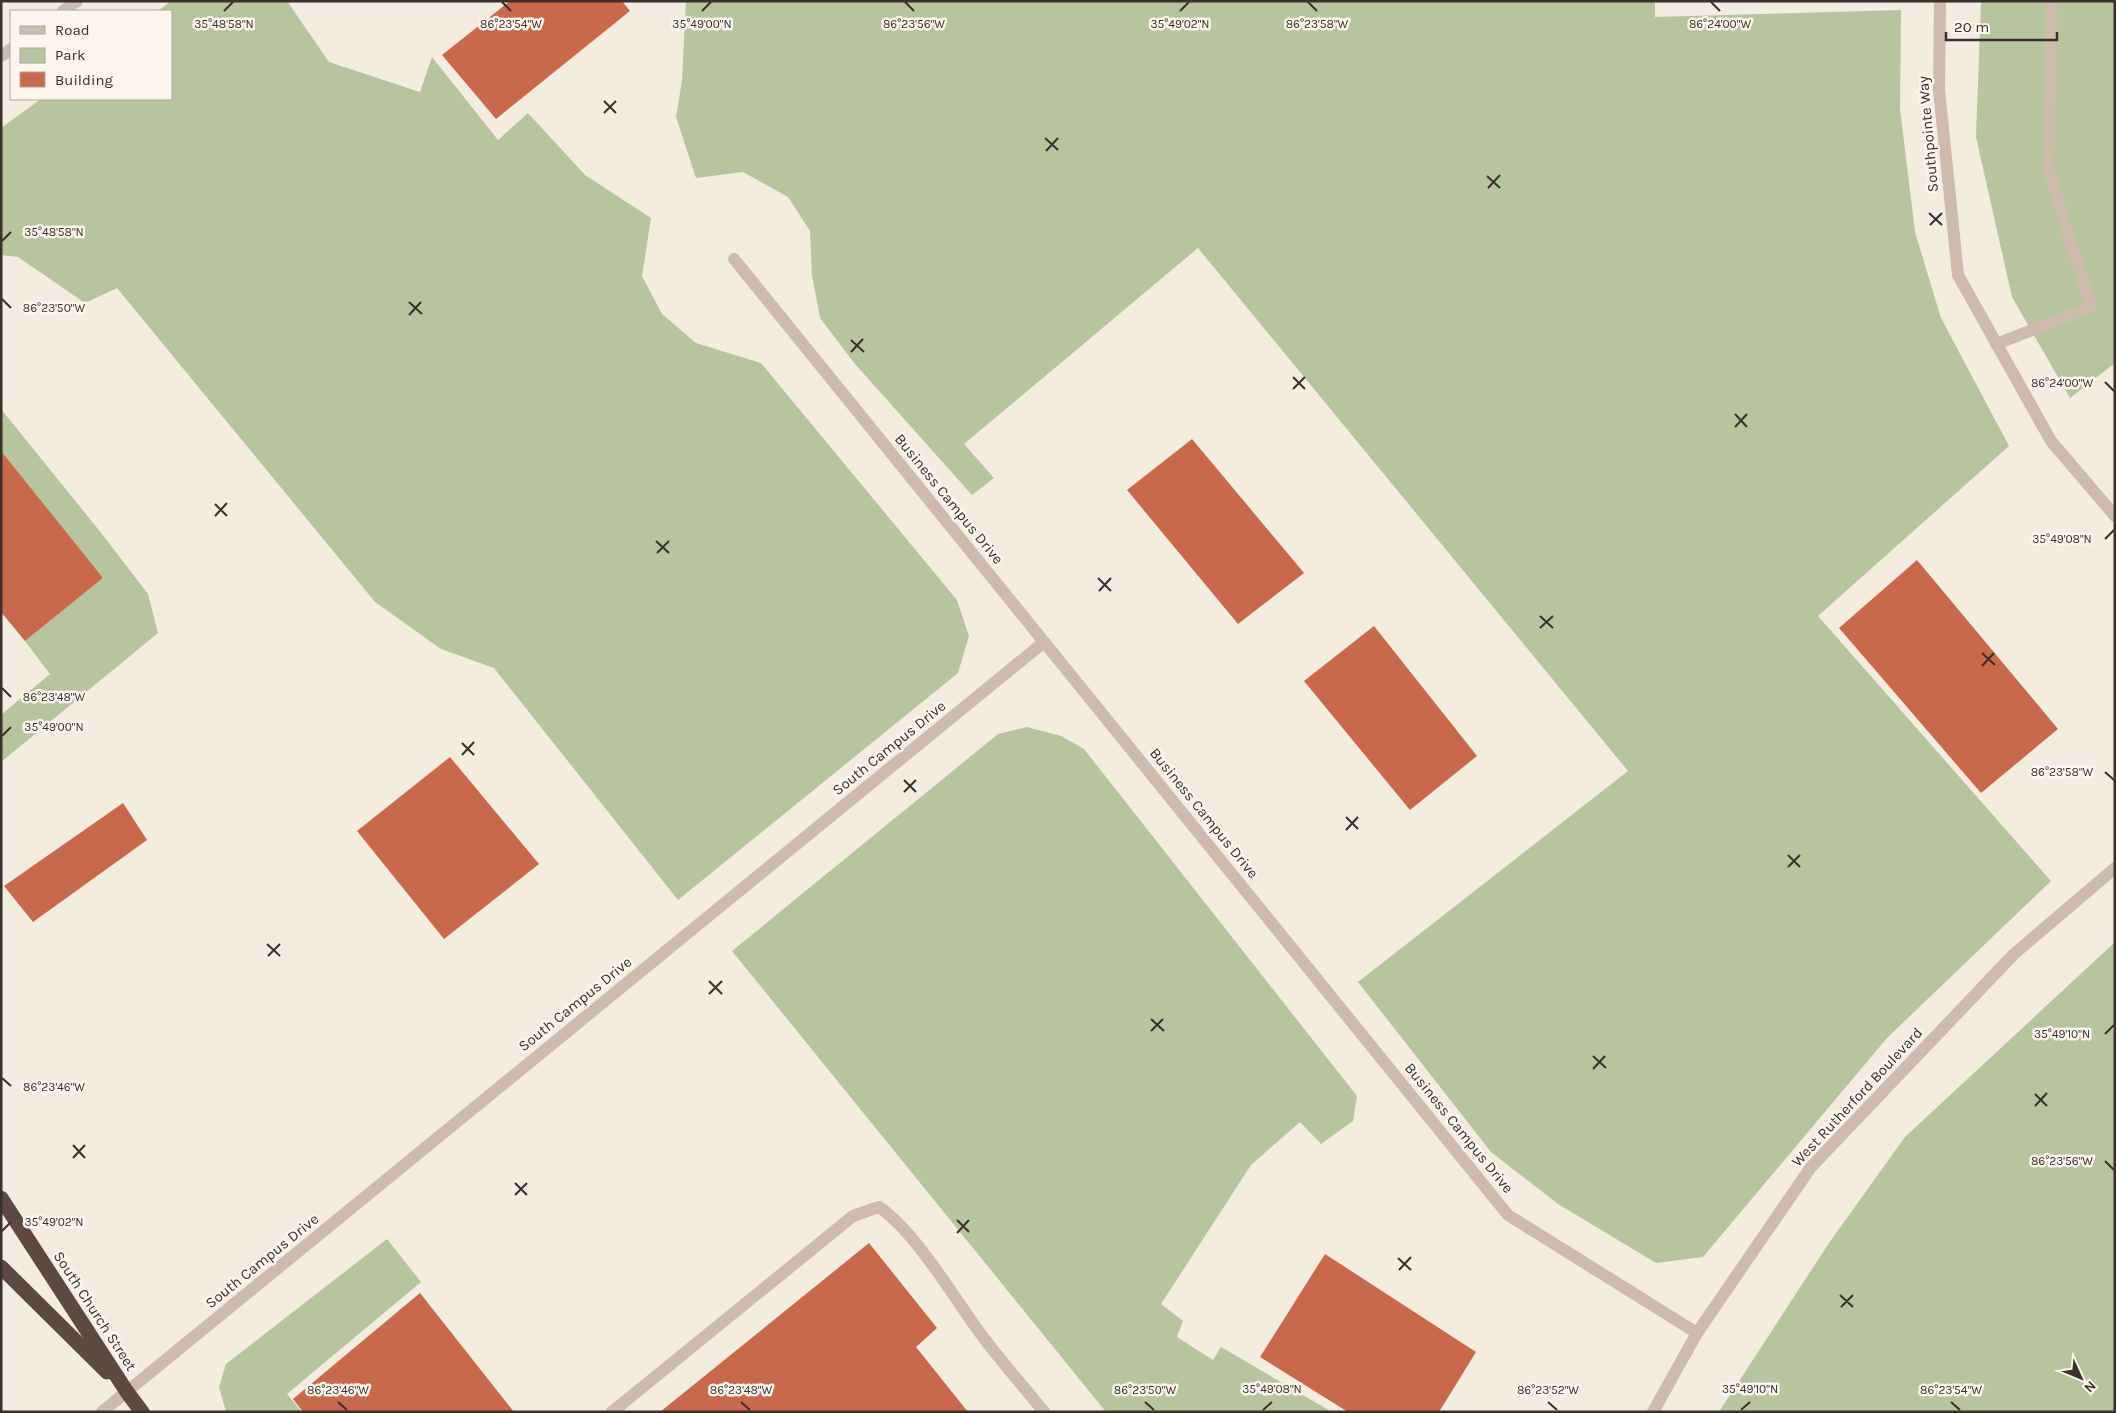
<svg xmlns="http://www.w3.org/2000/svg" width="2116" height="1413" viewBox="0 0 2116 1413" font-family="Karla,sans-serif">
<rect width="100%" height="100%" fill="#f4ebe1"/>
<g fill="#b8c4a0">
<path d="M 171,1 L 287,1 L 329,62 L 420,92 L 432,57 L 498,140 L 528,113 L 585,175 L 651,218 L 642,276 L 662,314 L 696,343 L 761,363 L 957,600 L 969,636 L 958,673 L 678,900 L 494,668 L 441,649 L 375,602 L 117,288 L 85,303 L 18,257 L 1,255 L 1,128 L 41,99 L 171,99 L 171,11 L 158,11 Z"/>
<path d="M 686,1 L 1655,1 L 1655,17 L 1901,10 L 1900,109 L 1915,232 L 1941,318 L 2009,446 L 1818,616 L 2051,881 L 1887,1038 L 1703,1257 L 1656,1263 L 1558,1204 L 1491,1152 L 1358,982 L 1628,771 L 1198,248 L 964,444 L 994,478 L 972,495 L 855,364 L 820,318 L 812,275 L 810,231 L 788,197 L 743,172 L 696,178 L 676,117 L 682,81 Z"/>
<path d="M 1981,1 L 2115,1 L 2115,363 L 2070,398 L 2012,297 L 1976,137 Z"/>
<path d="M 1,409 L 102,534 L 148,594 L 158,633 L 1,762 L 1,715 L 50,674 L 25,641 L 103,578 L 1,457 Z"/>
<path d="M 1027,727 L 1061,736 L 1084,749 L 1357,1096 L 1353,1121 L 1321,1144 L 1300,1122 L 1251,1165 L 1161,1304 L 1183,1321 L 1177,1337 L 1213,1360 L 1221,1347 L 1332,1412 L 1106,1412 L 732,951 L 998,734 Z"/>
<path d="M 2115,942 L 2115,1412 L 1719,1412 L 1829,1243 L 1905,1137 Z"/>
<path d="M 387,1239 L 421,1282 L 287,1394 L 302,1412 L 226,1412 L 219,1387 L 226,1364 Z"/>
</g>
<g fill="#c8694b">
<path d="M 510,1 L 622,1 L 630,11 L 496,119 L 442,55 Z"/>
<path d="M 1192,439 L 1304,573 L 1238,624 L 1127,490 Z"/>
<path d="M 1,451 L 103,578 L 25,641 L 1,612 Z"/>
<path d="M 1917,560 L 2058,729 L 1981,793 L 1839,628 Z"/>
<path d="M 1374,626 L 1477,756 L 1410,810 L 1304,681 Z"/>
<path d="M 450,757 L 539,864 L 444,939 L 357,831 Z"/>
<path d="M 123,803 L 147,840 L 33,922 L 4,886 Z"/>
<path d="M 869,1243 L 937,1328 L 916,1347 L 968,1412 L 660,1412 Z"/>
<path d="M 1325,1254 L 1476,1352 L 1439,1412 L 1348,1412 L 1260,1357 Z"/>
<path d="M 420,1293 L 514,1412 L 303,1412 L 293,1399 Z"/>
</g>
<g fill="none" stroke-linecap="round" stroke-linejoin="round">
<g stroke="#cdbbac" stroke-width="12">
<path d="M 63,11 L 77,1"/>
<path d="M 1,56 L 11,49"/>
<path d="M 1996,344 L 2091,307 L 2048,168 L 2052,1"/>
<path d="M 612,1412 L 853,1216 L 879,1207 C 915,1232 949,1290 975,1326 C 996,1356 1021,1383 1044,1412"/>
</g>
<g stroke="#cdbbac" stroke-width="12">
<path d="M 1940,1 L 1939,90 L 1958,275 L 2051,441 L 2115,516"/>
<path d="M 734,259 L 1508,1215 L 1697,1333"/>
<path d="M 102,1412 L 1044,642"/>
<path d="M 1653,1412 L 1697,1333 L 1811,1167 L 2014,954 L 2115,868"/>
</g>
<g stroke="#5c4a42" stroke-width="15">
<path d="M 1,1198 L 127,1392 L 142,1412"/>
<path d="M 1,1267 L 107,1372"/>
</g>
</g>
<path fill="none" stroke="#3b302b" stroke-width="2" d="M 502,2 L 511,11M 905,2 L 914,11M 1308,2 L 1317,11M 1711,2 L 1720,11M 224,11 L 233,2M 702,11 L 711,2M 1180,11 L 1189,2M 604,101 L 616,113M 604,113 L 616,101M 1045,138 L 1058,150M 1046,151 L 1058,138M 1487,176 L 1500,188M 1488,188 L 1500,175M 1929,213 L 1942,225M 1930,225 L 1942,213M 2,241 L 11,232M 2,299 L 11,308M 409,302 L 422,314M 409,315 L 421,302M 851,340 L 864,352M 851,352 L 863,339M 1293,377 L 1305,389M 2105,382 L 2114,391M 1293,389 L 1305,377M 1735,414 L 1747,427M 1735,427 L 1747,414M 215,504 L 227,516M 215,516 L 227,503M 2105,539 L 2114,530M 656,541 L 669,553M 657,553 L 669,541M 1098,578 L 1111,591M 1099,591 L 1111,578M 1540,616 L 1553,628M 1540,628 L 1553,616M 1982,653 L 1995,665M 1982,666 L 1994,653M 2,688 L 11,697M 2,736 L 11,727M 462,743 L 474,755M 462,755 L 474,742M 2105,772 L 2114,780M 904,780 L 916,792M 904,792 L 916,780M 1346,817 L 1358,829M 1346,830 L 1358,817M 1788,855 L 1800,867M 1788,867 L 1800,855M 267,944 L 280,956M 268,956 L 280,944M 709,981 L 722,994M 709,994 L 722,981M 1151,1019 L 1164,1031M 1151,1031 L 1163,1019M 2105,1034 L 2114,1025M 1593,1056 L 1606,1068M 1593,1069 L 1605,1056M 2,1078 L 11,1086M 2035,1094 L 2047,1106M 2035,1106 L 2047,1093M 73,1145 L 85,1158M 73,1158 L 85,1145M 2105,1161 L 2114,1170M 515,1183 L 527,1195M 515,1195 L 527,1183M 957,1220 L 969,1232M 2,1231 L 11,1222M 957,1233 L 969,1220M 1398,1258 L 1411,1270M 1399,1270 L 1411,1257M 1840,1295 L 1853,1307M 1841,1307 L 1853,1295M 338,1402 L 347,1410M 741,1402 L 750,1410M 1145,1402 L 1154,1410M 1548,1402 L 1557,1410M 1951,1402 L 1960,1410M 1263,1410 L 1272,1402M 1741,1410 L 1750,1402"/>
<g text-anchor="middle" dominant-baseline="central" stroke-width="5" stroke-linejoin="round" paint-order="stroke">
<g font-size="15" fill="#3b302b" stroke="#fbf5ee">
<text transform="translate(1928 134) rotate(-95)">Southpointe Way</text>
<text transform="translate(949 499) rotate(51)">Business Campus Drive</text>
<text transform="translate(889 748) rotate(-39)">South Campus Drive</text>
<text transform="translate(1204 813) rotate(51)">Business Campus Drive</text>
<text transform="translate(575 1004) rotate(-39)">South Campus Drive</text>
<text transform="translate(1857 1097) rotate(-47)">West Rutherford Boulevard</text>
<text transform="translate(1459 1128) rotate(51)">Business Campus Drive</text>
<text transform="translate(262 1261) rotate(-39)">South Campus Drive</text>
<text transform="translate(95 1311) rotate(57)">South Church Street</text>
</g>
</g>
<g font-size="12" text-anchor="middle" fill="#3b302b" stroke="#fbf5ee" stroke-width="5" stroke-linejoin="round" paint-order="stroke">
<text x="1317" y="28">86°23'58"W</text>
<text x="511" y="28">86°23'54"W</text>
<text x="914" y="28">86°23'56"W</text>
<text x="1720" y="28">86°24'00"W</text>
<text x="224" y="28">35°48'58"N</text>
<text x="702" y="28">35°49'00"N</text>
<text x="1180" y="28">35°49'02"N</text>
<text x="54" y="236">35°48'58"N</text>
<text x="54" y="312">86°23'50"W</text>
<text x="2062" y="387">86°24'00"W</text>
<text x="2062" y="543">35°49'08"N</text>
<text x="54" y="701">86°23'48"W</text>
<text x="54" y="731">35°49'00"N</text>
<text x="2062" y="776">86°23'58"W</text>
<text x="2062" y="1038">35°49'10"N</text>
<text x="54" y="1091">86°23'46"W</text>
<text x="2062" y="1165">86°23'56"W</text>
<text x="54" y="1226">35°49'02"N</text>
<text x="1272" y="1393">35°49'08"N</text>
<text x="1750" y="1393">35°49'10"N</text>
<text x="338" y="1394">86°23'46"W</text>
<text x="741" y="1394">86°23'48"W</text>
<text x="1145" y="1394">86°23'50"W</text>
<text x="1548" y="1394">86°23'52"W</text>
<text x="1951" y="1394">86°23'54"W</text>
</g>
<rect width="2116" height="1413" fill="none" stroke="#3b302b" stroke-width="5"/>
<rect x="10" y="10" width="162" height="90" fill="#fbf5ee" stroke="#aea6a0"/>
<rect x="20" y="26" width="25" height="8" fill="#cdbbac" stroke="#aea6a0"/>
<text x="55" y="35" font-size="15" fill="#3b302b">Road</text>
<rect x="20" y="48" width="25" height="15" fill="#b8c4a0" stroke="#aea6a0"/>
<text x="55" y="60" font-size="15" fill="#3b302b">Park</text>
<rect x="20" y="72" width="25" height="15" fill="#c8694b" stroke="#aea6a0"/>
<text x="55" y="85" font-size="15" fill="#3b302b">Building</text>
<g transform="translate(2081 1378) rotate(134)" stroke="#fbf5ee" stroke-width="4" paint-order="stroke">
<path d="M0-4L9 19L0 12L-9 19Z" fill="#3b302b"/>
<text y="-8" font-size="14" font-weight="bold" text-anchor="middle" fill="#3b302b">N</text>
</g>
<path d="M1946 32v8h111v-8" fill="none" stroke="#3b302b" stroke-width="2.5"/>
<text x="1954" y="32" font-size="15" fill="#3b302b" stroke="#fbf5ee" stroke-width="4" paint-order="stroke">20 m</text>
</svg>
